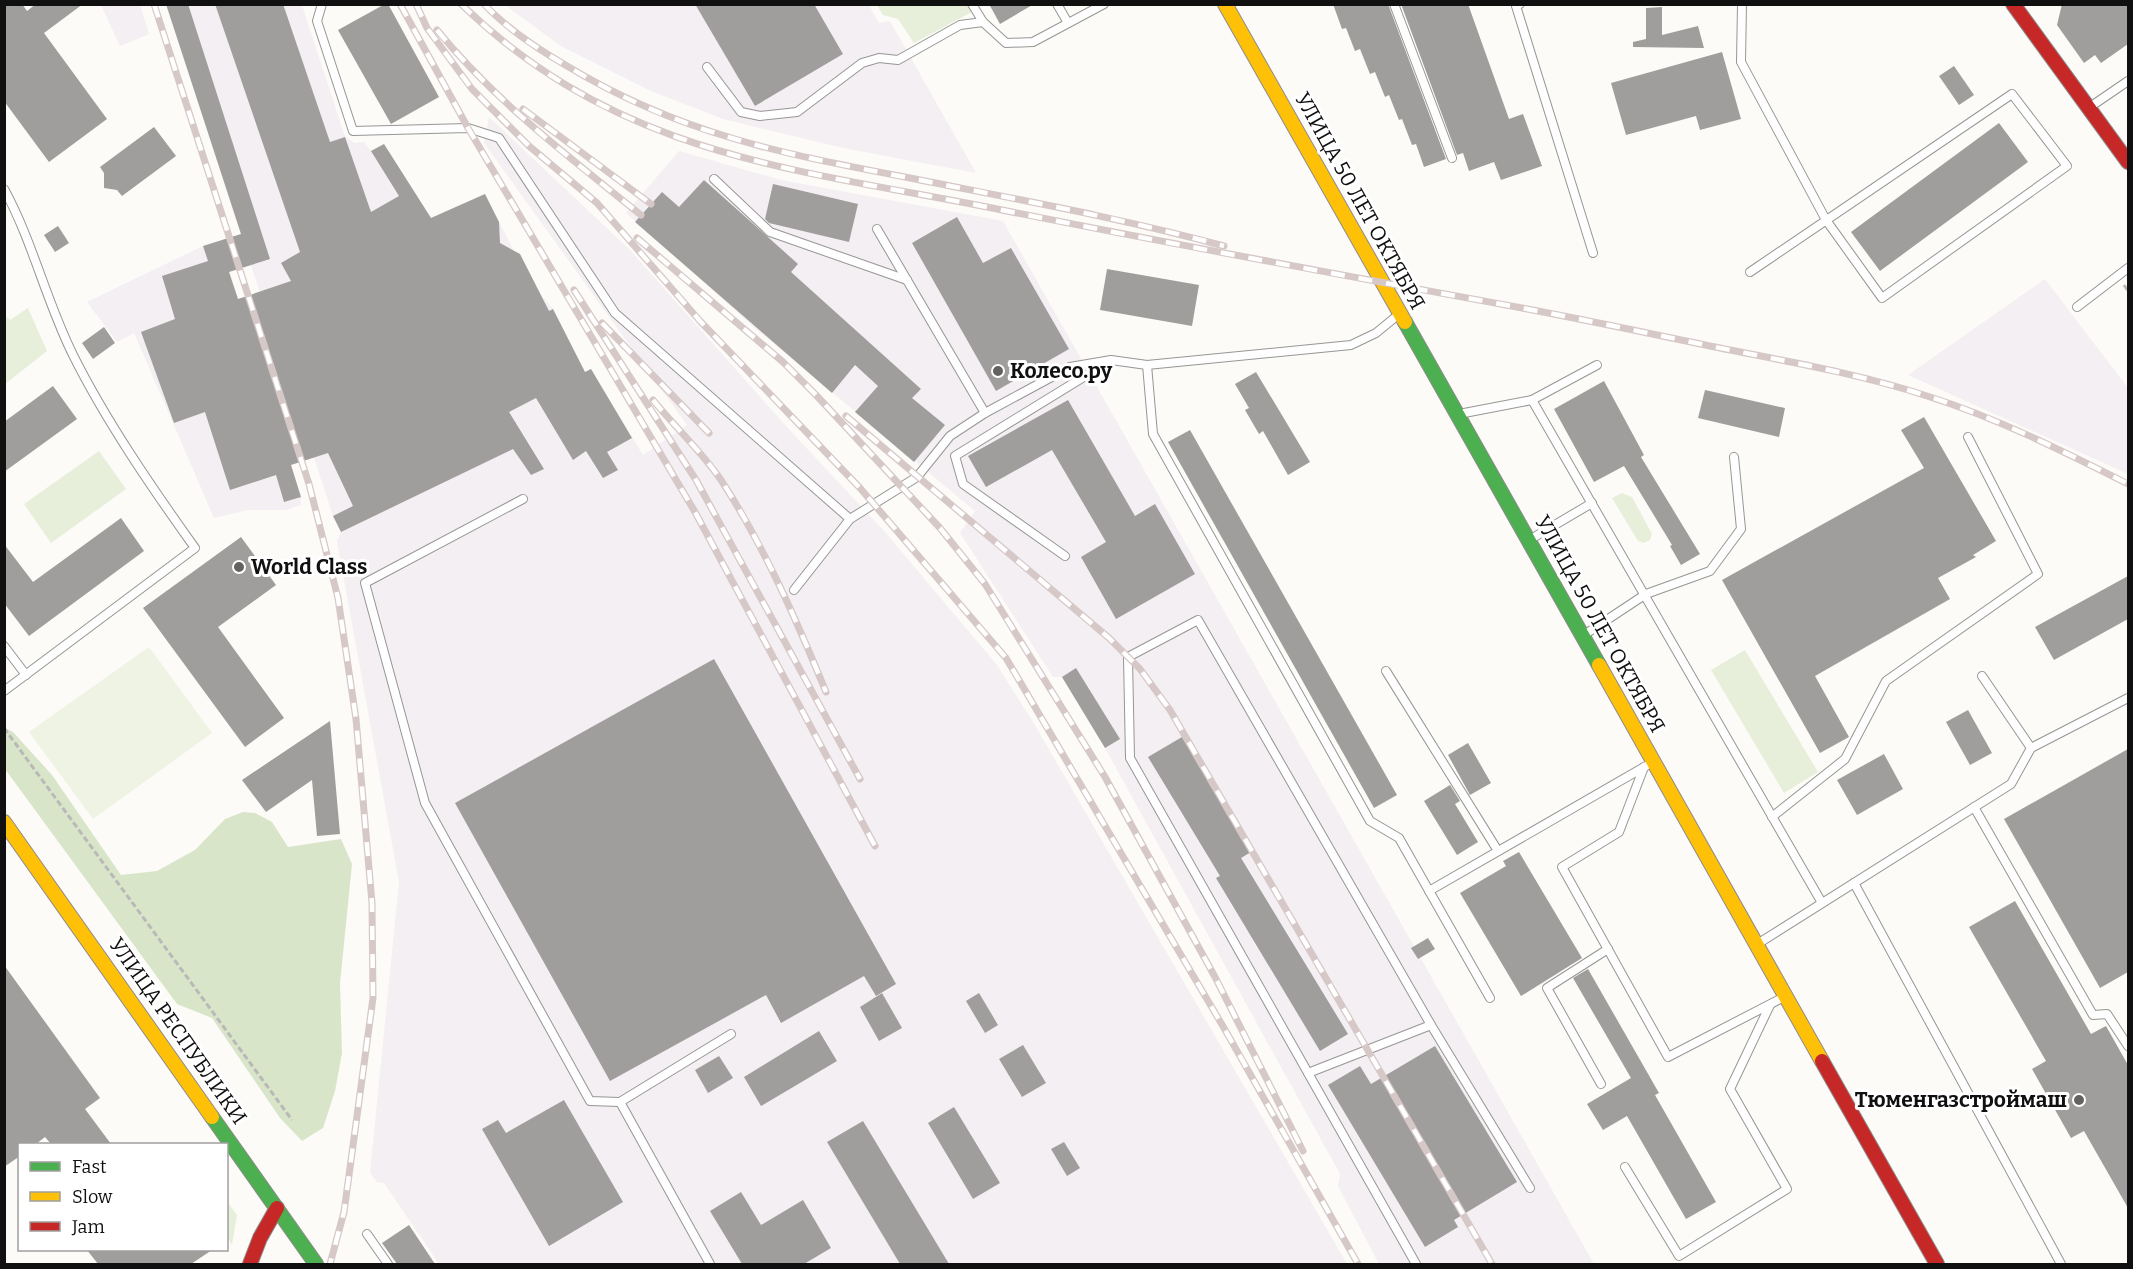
<svg xmlns="http://www.w3.org/2000/svg" width="2133" height="1269" viewBox="0 0 2133 1269" font-family="Bitter,serif">
<rect width="100%" height="100%" fill="#fcfbf7"/>
<g fill="#f3eff2">
<path d="M 101,5 L 140,5 L 149,34 L 120,46 Z"/>
<path d="M 166,5 L 302,5 L 345,137 L 355,143 L 364,142 L 371,151 L 384,144 L 431,218 L 485,194 L 514,251 L 526,266 L 541,295 L 553,309 L 585,372 L 591,369 L 643,455 L 687,425 L 484,143 L 489,117 L 629,249 L 786,426 L 885,532 L 997,665 L 1036,727 L 1347,1264 L 439,1264 L 384,1183 L 377,1182 L 370,1173 L 399,882 L 337,541 L 341,532 L 333,516 Z"/>
<path d="M 505,5 L 869,5 L 879,23 L 890,21 L 976,173 L 843,148 L 723,119 L 651,91 L 561,46 Z"/>
<path d="M 679,151 L 781,180 L 1003,221 L 1594,1264 L 1379,1264 L 1338,1186 L 1340,1174 L 1105,748 L 1062,677 L 1053,677 L 960,533 L 975,511 L 756,329 L 626,213 Z"/>
<path d="M 220,241 L 301,497 L 301,505 L 286,510 L 248,510 L 214,518 L 134,333 L 117,342 L 87,302 L 203,246 Z"/>
<path d="M 2045,279 L 2128,388 L 2128,474 L 1908,375 Z"/>
</g>
<g fill="#e7efda">
<path d="M 877,5 L 968,5 L 972,12 L 914,43 L 898,19 L 883,15 Z"/>
<path d="M 28,308 L 47,351 L 5,384 L 5,316 L 10,320 Z"/>
<path d="M 99,451 L 126,489 L 51,543 L 24,504 Z"/>
<path d="M 1622,493 L 1632,497 L 1652,534 L 1650,540 L 1644,543 L 1638,541 L 1612,498 Z"/>
<path d="M 1745,650 L 1818,772 L 1784,793 L 1711,670 Z"/>
<path d="M 226,1200 L 237,1215 L 232,1245 L 227,1236 Z"/>
</g>
<path fill="#d8e5c9" d="M 5,728 L 13,732 L 52,775 L 121,875 L 157,871 L 195,850 L 225,819 L 243,812 L 255,813 L 272,822 L 288,847 L 341,839 L 352,864 L 340,983 L 342,1053 L 335,1091 L 323,1128 L 302,1141 L 280,1118 L 212,1018 L 177,1004 L 5,769 Z"/>
<path fill="#eff3e3" d="M 149,647 L 212,733 L 93,819 L 29,732 Z"/>
<g fill="#a09e9c">
<path d="M 4,4 L 22,4 L 27,11 L 36,4 L 83,4 L 44,33 L 107,119 L 49,162 L 4,101 Z"/>
<path d="M 166,4 L 188,4 L 270,259 L 229,272 L 238,299 L 291,281 L 281,263 L 300,252 L 215,4 L 283,4 L 330,142 L 345,137 L 371,212 L 399,196 L 371,151 L 384,144 L 431,218 L 485,194 L 499,222 L 500,243 L 520,254 L 549,311 L 553,309 L 585,372 L 591,369 L 632,438 L 607,452 L 618,470 L 603,478 L 586,451 L 573,460 L 536,398 L 509,412 L 544,469 L 531,475 L 513,449 L 341,532 L 333,516 L 353,506 L 328,453 L 291,465 L 301,497 L 284,502 L 276,475 L 230,490 L 205,412 L 174,423 L 141,332 L 175,319 L 162,276 L 208,261 L 203,246 L 241,234 Z"/>
<path d="M 385,4 L 388,4 L 439,97 L 391,124 L 338,30 Z"/>
<path d="M 695,4 L 814,4 L 843,54 L 755,106 Z"/>
<path d="M 989,4 L 1034,4 L 1000,24 Z"/>
<path d="M 1333,4 L 1388,4 L 1446,159 L 1424,167 L 1416,144 L 1412,145 L 1402,119 L 1399,120 L 1389,95 L 1385,97 L 1375,72 L 1370,74 L 1360,49 L 1355,51 L 1346,28 L 1342,29 Z"/>
<path d="M 1401,4 L 1468,4 L 1509,119 L 1523,114 L 1542,166 L 1501,180 L 1494,162 L 1469,171 L 1463,153 L 1457,155 Z"/>
<path d="M 2062,4 L 2128,4 L 2128,44 L 2101,63 L 2095,55 L 2084,63 L 2057,25 Z"/>
<path d="M 1662,7 L 1662,35 L 1698,26 L 1704,48 L 1633,47 L 1633,42 L 1646,39 L 1646,8 Z"/>
<path d="M 1722,52 L 1741,119 L 1700,130 L 1696,116 L 1626,135 L 1611,83 Z"/>
<path d="M 1954,66 L 1974,95 L 1959,105 L 1939,76 Z"/>
<path d="M 1999,123 L 2028,162 L 1880,271 L 1851,232 Z"/>
<path d="M 154,127 L 176,156 L 122,196 L 117,190 L 104,188 L 104,173 L 100,167 Z"/>
<path d="M 704,180 L 798,264 L 791,272 L 921,389 L 912,398 L 945,425 L 914,462 L 855,412 L 878,386 L 855,365 L 832,393 L 635,222 L 662,192 L 679,207 Z"/>
<path d="M 773,184 L 858,204 L 849,242 L 769,223 L 765,219 Z"/>
<path d="M 957,217 L 983,263 L 1011,248 L 1069,349 L 996,391 L 912,243 Z"/>
<path d="M 58,226 L 69,243 L 55,252 L 44,235 Z"/>
<path d="M 1107,269 L 1199,285 L 1192,326 L 1100,310 Z"/>
<path d="M 104,327 L 115,343 L 93,359 L 82,343 Z"/>
<path d="M 1256,372 L 1310,462 L 1288,475 L 1263,431 L 1259,434 L 1245,410 L 1249,408 L 1235,384 Z"/>
<path d="M 1604,381 L 1644,455 L 1641,457 L 1700,554 L 1681,565 L 1670,546 L 1672,545 L 1624,466 L 1594,482 L 1554,409 Z"/>
<path d="M 53,386 L 77,419 L 4,472 L 4,422 Z"/>
<path d="M 1705,390 L 1785,408 L 1779,437 L 1698,418 Z"/>
<path d="M 1068,400 L 1135,516 L 1155,504 L 1195,574 L 1116,619 L 1081,557 L 1106,542 L 1052,450 L 986,487 L 968,456 Z"/>
<path d="M 1924,417 L 1996,541 L 1973,555 L 1976,557 L 1938,578 L 1950,599 L 1815,676 L 1849,737 L 1820,753 L 1722,580 L 1924,468 L 1901,430 Z"/>
<path d="M 1190,430 L 1397,795 L 1374,808 L 1168,442 Z"/>
<path d="M 121,518 L 144,551 L 29,636 L 4,603 L 4,544 L 33,582 Z"/>
<path d="M 241,537 L 276,585 L 218,627 L 284,718 L 245,747 L 143,608 Z"/>
<path d="M 2128,576 L 2128,619 L 2054,660 L 2035,627 Z"/>
<path d="M 714,659 L 896,984 L 876,996 L 864,976 L 781,1023 L 766,995 L 610,1081 L 455,803 Z"/>
<path d="M 1076,668 L 1120,739 L 1105,748 L 1062,677 Z"/>
<path d="M 1968,710 L 1992,753 L 1970,765 L 1946,722 Z"/>
<path d="M 330,721 L 340,834 L 317,836 L 312,780 L 266,812 L 242,780 Z"/>
<path d="M 1182,737 L 1251,852 L 1241,858 L 1348,1034 L 1320,1051 L 1216,878 L 1220,876 L 1148,757 Z"/>
<path d="M 1468,743 L 1491,783 L 1470,795 L 1448,755 Z"/>
<path d="M 2128,749 L 2128,972 L 2100,988 L 2004,819 Z"/>
<path d="M 1884,754 L 1903,789 L 1857,815 L 1837,780 Z"/>
<path d="M 1450,785 L 1460,801 L 1455,804 L 1478,842 L 1457,855 L 1424,801 Z"/>
<path d="M 1519,852 L 1582,958 L 1521,996 L 1460,893 L 1506,866 L 1503,861 Z"/>
<path d="M 2015,901 L 2091,1034 L 2106,1026 L 2128,1065 L 2128,1208 L 2084,1131 L 2071,1138 L 2032,1069 L 2046,1061 L 1969,927 Z"/>
<path d="M 1428,938 L 1435,949 L 1418,959 L 1411,948 Z"/>
<path d="M 4,965 L 100,1098 L 85,1109 L 111,1144 L 51,1144 L 45,1137 L 36,1144 L 20,1144 L 20,1156 L 4,1167 Z"/>
<path d="M 1588,969 L 1659,1093 L 1655,1095 L 1716,1202 L 1686,1219 L 1627,1116 L 1603,1130 L 1587,1104 L 1631,1078 L 1573,978 Z"/>
<path d="M 882,993 L 902,1028 L 879,1041 L 860,1007 Z"/>
<path d="M 979,993 L 998,1025 L 985,1033 L 966,1001 Z"/>
<path d="M 819,1031 L 837,1061 L 761,1106 L 744,1077 Z"/>
<path d="M 1023,1045 L 1046,1083 L 1022,1097 L 999,1059 Z"/>
<path d="M 1435,1046 L 1517,1182 L 1454,1220 L 1458,1227 L 1425,1247 L 1328,1085 L 1360,1066 L 1371,1084 Z"/>
<path d="M 719,1056 L 733,1078 L 708,1093 L 695,1070 Z"/>
<path d="M 564,1100 L 623,1202 L 549,1246 L 482,1129 L 498,1120 L 506,1133 Z"/>
<path d="M 954,1107 L 1000,1183 L 973,1199 L 928,1123 Z"/>
<path d="M 863,1121 L 949,1264 L 900,1264 L 827,1142 Z"/>
<path d="M 1064,1142 L 1080,1168 L 1067,1176 L 1051,1149 Z"/>
<path d="M 741,1192 L 761,1225 L 803,1200 L 831,1248 L 804,1264 L 742,1264 L 710,1211 Z"/>
<path d="M 409,1225 L 435,1264 L 397,1264 L 382,1243 Z"/>
<path d="M 87,1250 L 212,1250 L 191,1264 L 98,1264 Z"/>
</g>
<g fill="none" stroke-linecap="round" stroke-linejoin="round">
<defs>
<g id="lane">
<path d="M 322,4 L 317,21 L 353,131 L 468,128 L 499,138 L 615,313 L 850,519 L 917,477 L 950,436 L 985,413 L 1070,367 L 1111,360 L 1147,365 L 1351,345 L 1376,333 L 1398,315"/>
<path d="M 972,4 L 983,22 L 1006,43 L 1033,42 L 1104,4"/>
<path d="M 1057,4 L 1068,23"/>
<path d="M 1394,4 L 1452,158"/>
<path d="M 1520,4 L 1516,6 L 1593,253"/>
<path d="M 1742,4 L 1741,62 L 1826,220 L 1882,298 L 2067,166 L 2012,94 L 1750,272"/>
<path d="M 707,67 L 741,112 L 760,116 L 797,112 L 862,63 L 879,58 L 898,60 L 960,25 L 983,22"/>
<path d="M 2090,107 L 2128,81"/>
<path d="M 714,179 L 770,232 L 907,280"/>
<path d="M 4,189 C 33,242 46,301 73,355 C 106,421 152,488 195,548 L 4,691"/>
<path d="M 877,229 L 985,413"/>
<path d="M 2077,307 L 2128,268"/>
<path d="M 1147,365 L 1153,434 L 1370,821 L 1399,838 L 1490,998"/>
<path d="M 1532,400 L 1597,365"/>
<path d="M 1459,414 L 1532,400 L 1822,903"/>
<path d="M 523,499 L 365,583 L 425,803 L 590,1101 L 620,1102"/>
<path d="M 1531,539 L 1592,503"/>
<path d="M 1065,556 L 963,484 L 955,456 L 1108,362"/>
<path d="M 794,590 L 850,519"/>
<path d="M 1584,635 L 1646,594 L 1710,571 L 1741,529 L 1734,457"/>
<path d="M 4,646 L 26,675"/>
<path d="M 1386,671 L 1498,851"/>
<path d="M 2031,748 L 2128,698"/>
<path d="M 1644,767 L 1619,832 L 1562,867 L 1668,1057 L 1784,997"/>
<path d="M 1974,807 L 2093,1015 L 2107,1014 L 2128,1046"/>
<path d="M 1772,817 L 1845,759 L 1886,681 L 2038,574 L 1968,437"/>
<path d="M 1854,883 L 2061,1264"/>
<path d="M 1429,891 L 1646,766"/>
<path d="M 1759,943 L 2011,784 L 2031,748 L 1982,676"/>
<path d="M 1308,1073 L 1431,1025"/>
<path d="M 1601,1084 L 1547,988 L 1608,949"/>
<path d="M 1625,1167 L 1679,1256 L 1787,1189 L 1730,1089 L 1770,1005"/>
<path d="M 367,1234 L 388,1264"/>
<path d="M 710,1264 L 620,1102 L 731,1034"/>
<path d="M 1416,1264 L 1130,758 L 1128,657 L 1198,620 L 1431,1025 L 1530,1188"/>
</g>
<g id="fast">
<path d="M 1405,322 L 1599,665"/>
<path d="M 212,1117 L 316,1264"/>
</g>
<g id="slow">
<path d="M 1225,4 L 1405,322"/>
<path d="M 1599,665 L 1822,1061"/>
<path d="M 4,822 L 212,1117"/>
</g>
<g id="jam">
<path d="M 2013,4 L 2128,162"/>
<path d="M 1822,1061 L 1937,1264"/>
<path d="M 250,1264 L 260,1238 L 277,1208"/>
</g>
</defs>
<use href="#lane" stroke="#969694" stroke-width="10"/>
<use href="#fast" stroke="#8d8c8b" stroke-width="16"/>
<use href="#slow" stroke="#8d8c8b" stroke-width="16"/>
<use href="#jam" stroke="#8d8c8b" stroke-width="16"/>
<g stroke="#b9b9b8" stroke-width="3" stroke-dasharray="6 3" stroke-linecap="butt">
<path d="M 2124,285 L 2128,291"/>
<path d="M 4,728 L 292,1120"/>
</g>
<use href="#lane" stroke="#fffefe" stroke-width="8"/>
<use href="#fast" stroke="#4caf50" stroke-width="14"/>
<use href="#slow" stroke="#ffc107" stroke-width="14"/>
<use href="#jam" stroke="#c62828" stroke-width="14"/>
<defs>
<g id="rail">
<path d="M 154,4 L 309,484 L 338,598 L 356,719 L 372,903 L 373,998 L 344,1212 L 330,1264"/>
<path d="M 400,4 L 468,128 L 695,512 L 875,846"/>
<path d="M 416,4 L 427,28 L 472,89 L 529,146 L 597,203 L 700,321 L 860,488 L 1006,658 L 1224,1028 L 1358,1264"/>
<path d="M 461,4 C 624,161 803,169 1012,212 C 1182,246 1352,277 1522,308 C 1592,321 1661,336 1730,350 C 1796,363 1863,375 1927,396 C 1997,418 2063,451 2128,484"/>
<path d="M 484,4 C 507,29 538,49 567,66 C 680,134 783,154 910,178 C 1015,199 1121,218 1224,246"/>
<path d="M 437,30 C 496,102 569,157 641,215"/>
<path d="M 523,109 L 651,204"/>
<path d="M 637,238 L 783,362 L 816,395 L 940,528 L 985,584 L 1105,777 L 1215,977 L 1303,1151"/>
<path d="M 574,290 L 696,480 L 860,779"/>
<path d="M 602,323 L 709,433"/>
<path d="M 653,400 C 675,427 701,451 721,480 C 764,546 796,619 826,692"/>
<path d="M 846,416 L 1109,638 L 1140,669 L 1170,710 L 1492,1264"/>
</g>
</defs>
<use href="#rail" stroke="#d7c8c8" stroke-width="7"/>
<use href="#rail" stroke="#fff" stroke-width="4.5" stroke-dasharray="14" stroke-linecap="butt"/>
</g>
<g fill="#636261" stroke="#fff" stroke-width="2">
<circle cx="998" cy="371" r="6"/>
<circle cx="239" cy="567" r="6"/>
<circle cx="2079" cy="1100" r="6"/>
</g>
<g text-anchor="middle" dominant-baseline="central" stroke-width="6" stroke-linejoin="round" paint-order="stroke">
<g font-size="21" fill="#101010" stroke="#fff">
<text transform="translate(1360 201) rotate(61)">УЛИЦА 50 ЛЕТ ОКТЯБРЯ</text>
<text transform="translate(1600 624) rotate(61)">УЛИЦА 50 ЛЕТ ОКТЯБРЯ</text>
<text transform="translate(178 1031) rotate(55)">УЛИЦА РЕСПУБЛИКИ</text>
</g>
<g font-size="21" font-weight="bold" fill="#101010" stroke="#fff" text-anchor="start">
<text x="1010" y="371">Колесо.ру</text>
<text x="251" y="567">World Class</text>
<text x="2067" y="1100" text-anchor="end">Тюменгазстроймаш</text>
</g>
</g>
<rect width="2133" height="1269" fill="none" stroke="#101010" stroke-width="12"/>
<rect x="18" y="1143" width="210" height="108" fill="#ffffff" stroke="#9f9f9f" stroke-width="1.5"/>
<rect x="30" y="1162" width="30" height="9" fill="#4caf50" stroke="#9f9f9f" stroke-width="1.5"/>
<text x="72" y="1173" font-size="18" fill="#101010">Fast</text>
<rect x="30" y="1192" width="30" height="9" fill="#ffc107" stroke="#9f9f9f" stroke-width="1.5"/>
<text x="72" y="1203" font-size="18" fill="#101010">Slow</text>
<rect x="30" y="1222" width="30" height="9" fill="#c62828" stroke="#9f9f9f" stroke-width="1.5"/>
<text x="72" y="1233" font-size="18" fill="#101010">Jam</text>
</svg>
